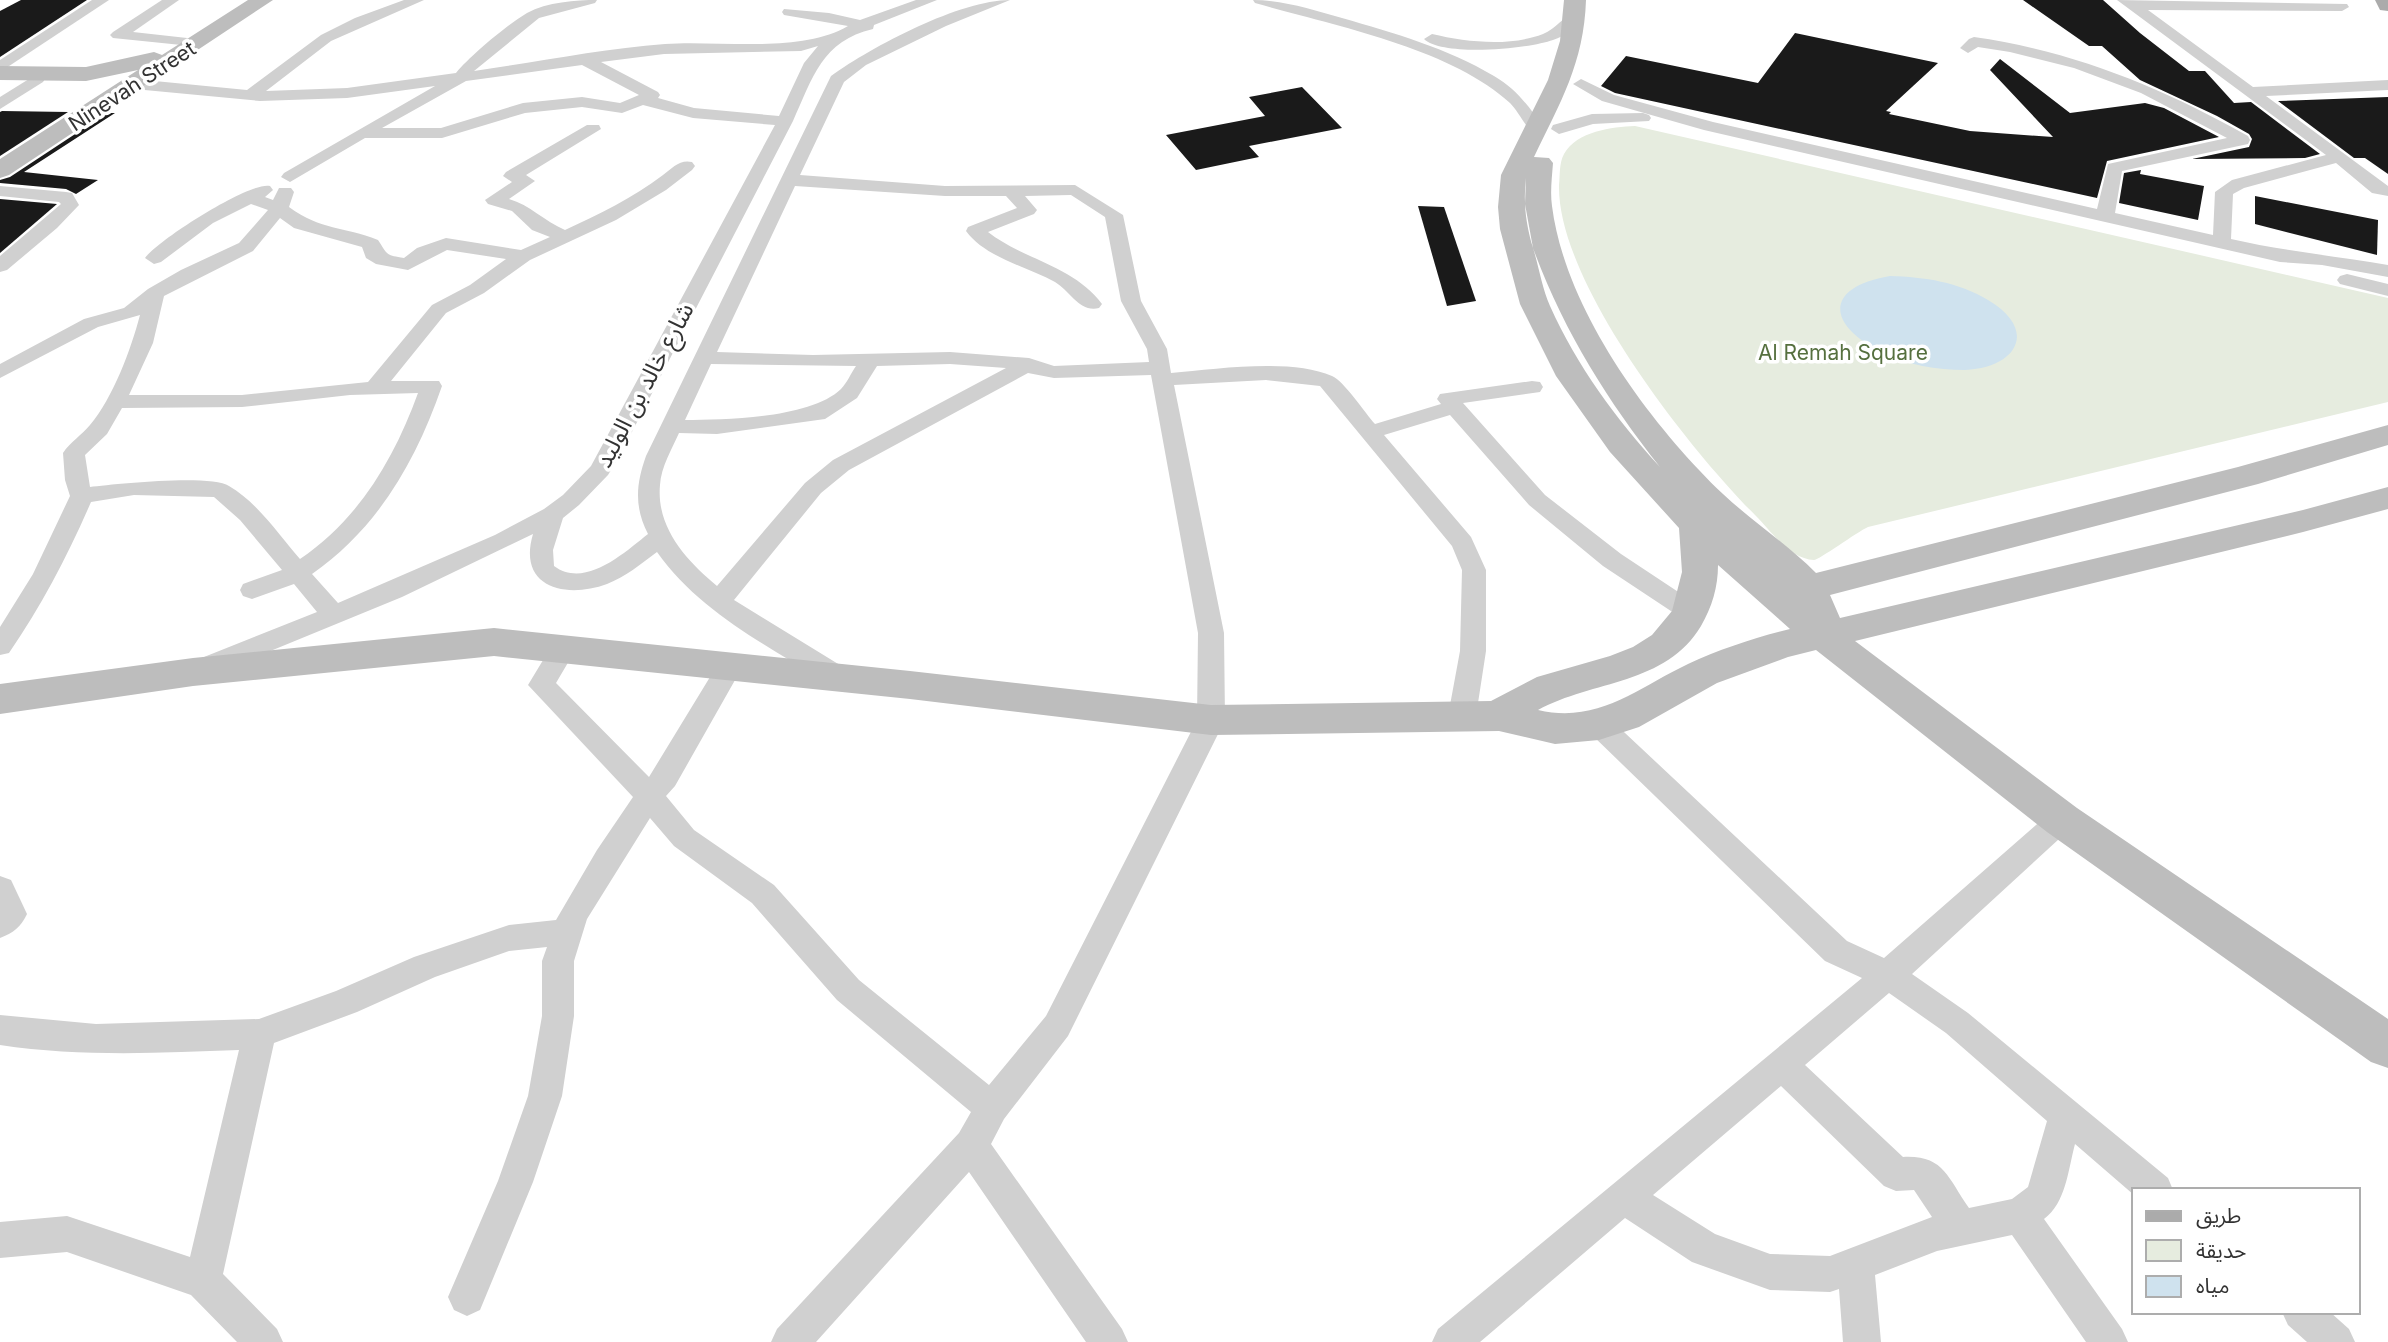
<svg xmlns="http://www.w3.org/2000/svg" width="2388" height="1342" viewBox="0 0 2388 1342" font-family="Inter,'Noto Sans Arabic',sans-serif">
<rect width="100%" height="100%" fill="#fff"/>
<path fill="#e6ecdf" d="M 1635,126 L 2388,298 L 2388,402 L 1868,527 C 1857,532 1819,560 1814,560 C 1790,559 1771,531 1756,516 C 1689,449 1557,282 1559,185 C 1560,175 1559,163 1564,154 C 1577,131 1612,127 1635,126 Z"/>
<path fill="#cfe2ee" d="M 1890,276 C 1925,277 1958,282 1988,300 C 2039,330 2017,368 1965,370 C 1937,370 1907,365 1882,352 C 1826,325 1824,287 1890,276 Z"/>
<g fill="#1a1a1a">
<path d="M 21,0 L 87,0 L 0,57 L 0,11 Z"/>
<path d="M 2023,0 L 2103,0 L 2140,33 L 2189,71 L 2205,71 L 2234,103 L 2251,102 L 2320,154 L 2305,158 L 2192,159 L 2249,147 L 2252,139 L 2249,134 L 2217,116 L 2140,80 L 2102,46 L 2089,46 Z"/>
<path d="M 1795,33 L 1938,63 L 1886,111 L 1891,112 L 1889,114 L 1970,131 L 2053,137 L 1990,70 L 2000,59 L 2070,113 L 2145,103 L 2164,108 L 2219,137 L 2107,161 L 2097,198 L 1615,93 L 1601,86 L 1626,56 L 1758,83 Z"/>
<path d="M 1302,87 L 1342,128 L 1249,146 L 1259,157 L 1196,170 L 1166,135 L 1265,116 L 1249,97 Z"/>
<path d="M 2388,97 L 2388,174 L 2365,158 L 2354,158 L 2278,101 Z"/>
<path d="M 2,111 L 68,112 L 0,156 L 0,112 Z"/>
<path d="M 107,113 L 115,113 L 24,172 L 98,180 L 76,194 L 66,189 L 0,183 L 0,180 L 10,177 Z"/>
<path d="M 2141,170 L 2140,174 L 2204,186 L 2198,220 L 2119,203 L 2124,173 Z"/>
<path d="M 2255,196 L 2378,220 L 2377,255 L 2255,224 Z"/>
<path d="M 0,199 L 57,204 L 0,253 Z"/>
<path d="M 1418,206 L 1444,207 L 1476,301 L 1447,306 Z"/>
</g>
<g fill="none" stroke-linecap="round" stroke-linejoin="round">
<g fill="#d0d0d0" fill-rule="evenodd">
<path d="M 92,0 L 109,0 L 0,72 L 0,60 Z"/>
<path d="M 162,0 L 179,0 L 133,32 L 196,39 L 204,44 L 201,47 L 113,38 L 110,35 L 113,32 Z"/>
<path d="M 404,0 L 424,0 L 331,41 L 266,91 L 347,88 L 456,73 C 471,55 507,25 527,13 C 547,2 576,0 597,0 L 595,3 L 539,18 L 474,71 C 537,62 601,49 665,44 C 720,40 800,54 848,26 L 784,15 L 782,12 L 784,9 L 829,13 L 860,20 L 916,0 L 937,0 L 874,25 L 873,29 C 822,41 813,77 793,121 L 620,455 L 608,475 L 579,505 L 563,518 L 553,550 L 554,566 C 585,589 624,553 648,534 C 634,507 636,484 646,456 L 831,76 C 873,46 960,0 1010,0 L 946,26 L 866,65 L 844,82 L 800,175 L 945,186 L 1075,185 L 1123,215 L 1141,301 L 1167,349 L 1171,373 C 1216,369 1291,358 1332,376 C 1344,381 1365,413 1375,424 L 1441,404 L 1437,399 L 1440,394 L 1532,381 L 1540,382 L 1543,387 L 1540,392 L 1463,403 L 1545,495 L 1621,554 L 1701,607 L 1705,613 L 1701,619 L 1692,622 L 1683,619 L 1603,566 L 1529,505 L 1450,415 L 1384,435 L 1471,537 L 1486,570 L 1486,651 L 1476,716 L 1472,723 L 1462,726 L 1452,723 L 1448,716 L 1460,651 L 1462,570 L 1452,546 L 1320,386 L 1266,380 L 1174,385 L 1224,633 L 1225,720 L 1068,1036 L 1004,1119 L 991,1144 L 1122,1329 L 1128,1342 L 1086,1342 L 969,1172 L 816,1342 L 771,1342 L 777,1329 L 959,1133 L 971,1112 L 837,1000 L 752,903 L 674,846 L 650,818 L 587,919 L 574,961 L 574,1016 L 562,1096 L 533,1182 L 480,1310 L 467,1316 L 454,1310 L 448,1297 L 498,1181 L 528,1096 L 542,1016 L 542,961 L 547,947 L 509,951 L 435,977 L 357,1012 L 274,1043 L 223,1274 L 277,1329 L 283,1342 L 237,1342 L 191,1295 L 67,1252 L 0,1258 L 0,1222 L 67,1216 L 190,1257 L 239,1050 C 159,1053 80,1057 0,1045 L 0,1015 L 96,1024 L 259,1019 L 336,991 L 414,957 L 509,925 L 556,920 L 597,850 L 633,797 L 528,685 L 554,642 L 563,640 L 572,642 L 576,649 L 556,683 L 649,777 L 721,659 L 730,656 L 739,659 L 743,666 L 675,786 L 666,796 L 694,830 L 774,885 L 859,980 L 989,1085 L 1046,1016 L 1197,720 L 1198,633 L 1151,375 L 1054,378 L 1028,373 L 849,470 L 821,493 L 734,600 L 848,670 L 852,677 L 848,684 L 839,687 C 822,681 807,670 791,661 C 741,631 691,600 657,552 C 641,564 625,577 607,584 C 566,599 517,588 533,534 L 402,597 L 217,673 L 208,676 L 199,673 L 195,666 L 199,659 L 317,612 L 294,584 L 252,599 L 243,596 L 240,590 L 243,584 L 282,570 L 240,520 L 214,497 L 134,495 L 91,502 C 68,555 42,605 9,653 L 0,655 L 0,627 L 33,574 L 70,496 L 65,480 L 63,453 C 70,442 82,435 90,425 C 113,398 131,349 140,315 L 98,327 L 0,378 L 0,364 L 84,319 L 124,308 L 148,289 L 181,270 L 239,243 L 268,210 L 251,204 L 213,223 L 161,262 L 154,264 L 145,258 C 158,240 250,181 270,186 L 273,190 L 265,197 L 273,200 L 279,188 L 291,188 L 294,192 L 289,207 C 322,231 343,226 378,240 C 388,255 385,255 404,258 L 417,248 L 446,238 L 521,250 L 550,237 L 532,230 L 512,211 L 488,204 L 485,200 L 512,182 L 503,176 L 506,172 L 587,125 L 599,125 L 601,129 L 526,175 L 535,181 L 509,199 C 530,205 544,221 565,230 C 599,214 633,198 663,175 C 672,168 680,159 692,162 L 695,166 L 692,170 L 666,190 L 616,220 L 530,260 L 484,293 L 446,313 L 391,381 L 439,381 L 442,386 C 416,461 378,528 312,574 L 338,603 L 495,535 L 544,509 L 563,495 L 591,466 L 775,125 L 693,118 L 643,105 L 622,113 L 582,107 L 525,113 L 442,138 L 365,138 L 290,182 L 281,177 L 284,173 L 435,86 L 347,98 L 260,101 L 134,89 L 126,84 L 134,79 L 247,90 L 321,35 L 355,18 ZM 818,46 L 804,63 L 779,116 L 694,108 L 658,98 L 660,95 L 658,92 L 601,62 L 664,54 L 801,51 ZM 582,65 L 639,95 L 620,103 L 582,97 L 523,103 L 441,128 L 382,128 L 466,81 ZM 795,186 L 945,196 L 1006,196 L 1017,208 L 968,227 L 966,231 C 986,258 1026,266 1055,282 C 1070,291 1080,313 1099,308 L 1102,304 C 1074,266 1024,260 988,232 L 1034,214 L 1037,210 L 1025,196 L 1071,195 L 1105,217 L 1121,301 L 1147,349 L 1149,362 L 1054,366 L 1029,358 L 950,352 L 813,355 L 717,352 ZM 280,218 L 294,228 L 362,247 L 366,258 L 376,264 L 408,270 L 447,250 L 506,259 L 470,285 L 432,305 L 368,382 L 242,395 L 129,395 L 153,343 L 164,296 L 253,251 ZM 711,364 L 856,366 C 851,373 847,383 841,389 C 811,418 726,420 685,420 ZM 950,364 L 1006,368 L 833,460 L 805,483 L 717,586 C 687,561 656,528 660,485 C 661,467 672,449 679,433 L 717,434 L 825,419 L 857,398 L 877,366 ZM 418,393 C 394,459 359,519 300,559 C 279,535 257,502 229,486 C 211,474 114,484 90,487 L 85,455 L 107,434 L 122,408 L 242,407 L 350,395 Z"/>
<path d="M 1253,0 C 1284,0 1313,10 1342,18 C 1394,33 1447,48 1494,76 C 1515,88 1528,105 1542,125 L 1540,134 L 1532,139 L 1526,138 L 1524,134 L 1526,125 C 1521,118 1516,109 1510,103 C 1451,48 1332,25 1255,3 Z"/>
<path d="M 2117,0 L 2347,4 L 2349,7 L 2342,11 L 2148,10 L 2253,87 L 2388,80 L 2388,90 L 2266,96 L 2388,186 L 2388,196 L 2372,193 L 2336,163 L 2244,188 L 2233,194 L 2231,239 C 2283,251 2336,256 2388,265 L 2388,277 L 2322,265 L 2280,262 L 1704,130 L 1602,101 L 1573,84 L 1581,79 L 1614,95 L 1713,122 L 2097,209 L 2108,164 L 2227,138 L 2141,93 L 2074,68 L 2010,52 L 1978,47 L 1968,53 L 1960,48 L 1969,39 L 1974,37 C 2073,51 2161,87 2248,136 L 2250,140 L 2248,144 L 2122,171 L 2115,213 L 2213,235 L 2215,192 L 2232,180 L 2326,155 Z"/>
<path d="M 1575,13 L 1582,17 C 1574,28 1566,36 1553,40 C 1528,49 1443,57 1424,39 L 1432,34 C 1466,42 1509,47 1543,34 C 1556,29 1563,16 1575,13 Z"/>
<path d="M 37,74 L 43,76 L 45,79 L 43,82 L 0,109 L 0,97 Z"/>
<path d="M 1643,113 L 1649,115 L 1651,118 L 1649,121 L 1593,124 L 1559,134 L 1551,129 L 1553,125 L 1592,114 Z"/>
<path d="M 0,186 L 66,192 L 72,193 L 79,205 L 57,228 L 7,270 L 0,272 L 0,256 L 61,204 L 59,202 L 0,196 Z"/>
<path d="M 2347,274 L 2388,284 L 2388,296 L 2340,284 L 2337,280 L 2340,276 Z"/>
<path d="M 1599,715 L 1609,718 L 1847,941 L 1884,958 L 2051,812 L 2061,808 L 2071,812 L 2075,820 L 2071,828 L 1912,974 L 1968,1013 L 2168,1178 L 2173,1190 L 2134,1190 L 2134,1195 L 2075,1144 C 2068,1170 2066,1203 2044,1219 L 2122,1329 L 2128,1342 L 2086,1342 L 2012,1235 L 1937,1251 L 1875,1275 L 1881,1342 L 1843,1342 L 1839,1289 L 1830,1292 L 1770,1290 L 1692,1262 L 1625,1218 L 1480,1342 L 1432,1342 L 1438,1329 L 1862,978 L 1825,961 L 1589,732 L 1585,725 L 1589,718 ZM 1889,993 L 1946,1033 L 2047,1121 L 2028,1187 L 2012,1199 L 1969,1208 C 1947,1177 1944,1155 1903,1157 L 1805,1065 ZM 1781,1086 L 1884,1186 L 1896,1191 L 1914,1190 L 1932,1217 L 1830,1256 L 1770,1254 L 1715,1234 L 1653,1195 Z"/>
<path d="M 0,876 L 11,880 L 27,914 C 21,927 13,933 0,938 Z"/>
<path d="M 2282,1312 L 2330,1312 L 2349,1329 L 2355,1342 L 2307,1342 L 2288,1325 Z"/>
</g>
<g fill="#bdbdbd" fill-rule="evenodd">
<path d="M 248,0 L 273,0 L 9,175 L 0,178 L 0,159 L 138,70 L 86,81 L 0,80 L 0,66 L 86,67 L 154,52 L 162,55 Z"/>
<path d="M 1564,0 L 1586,0 C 1584,63 1560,103 1534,157 L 1549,158 L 1553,163 C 1552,177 1550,192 1552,206 C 1565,309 1649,423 1723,494 C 1753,522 1787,544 1816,573 L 2238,467 L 2388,425 L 2388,445 L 2258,484 L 1830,595 L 1840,618 L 2303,510 L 2388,487 L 2388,509 L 2303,532 L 1855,641 L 2077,808 L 2388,1019 L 2388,1068 L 2371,1062 L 2047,832 L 1816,650 L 1788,657 L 1717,683 L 1639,727 L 1599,740 L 1555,744 L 1499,731 L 1211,735 L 910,699 L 494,656 L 193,686 L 0,714 L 0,684 L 193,658 L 494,628 L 910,671 L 1211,705 L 1491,701 L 1537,677 L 1610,656 L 1633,647 L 1652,635 L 1672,611 L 1682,572 L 1679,528 L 1610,452 L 1556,376 L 1520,304 L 1500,229 L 1498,207 L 1501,175 L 1548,80 L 1560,41 ZM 1526,178 L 1525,204 L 1533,248 C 1526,225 1523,202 1526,178 ZM 1533,248 C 1563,330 1607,400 1660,467 C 1616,419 1577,366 1550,306 C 1542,288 1539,267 1533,248 ZM 1718,565 L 1790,629 C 1757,637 1720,649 1688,664 C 1637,688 1599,724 1538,710 C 1593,680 1666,685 1701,626 C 1712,607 1718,587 1718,565 Z"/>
</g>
<path fill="#ababab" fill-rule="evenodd" d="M 2375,0 L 2388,0 L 2388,11 L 2380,10 Z"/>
</g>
<g text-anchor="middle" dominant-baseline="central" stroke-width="7" stroke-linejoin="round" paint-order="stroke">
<g font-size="21" fill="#333" stroke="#fff">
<text transform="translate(132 86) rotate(-33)">Ninevah Street</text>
</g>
<g font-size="21" fill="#56703f" stroke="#fff">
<text x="1843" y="352">Al Remah Square</text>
</g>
<g font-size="24" fill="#333" stroke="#fff">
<text transform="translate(644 385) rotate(-62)">شارع خالد بن الوليد</text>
</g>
</g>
<rect x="2132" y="1188" width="228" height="126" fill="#ffffff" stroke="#adadad" stroke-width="2"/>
<rect x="2146" y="1211" width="35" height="10" fill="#ababab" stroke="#adadad" stroke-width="2"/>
<text x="2196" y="1223" font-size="21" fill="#333333">طريق</text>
<rect x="2146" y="1240" width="35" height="21" fill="#e6ecdf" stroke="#adadad" stroke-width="2"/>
<text x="2196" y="1258" font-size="21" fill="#333333">حديقة</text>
<rect x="2146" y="1276" width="35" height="21" fill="#cfe2ee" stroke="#adadad" stroke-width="2"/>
<text x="2196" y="1293" font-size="21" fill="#333333">مياه</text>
</svg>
